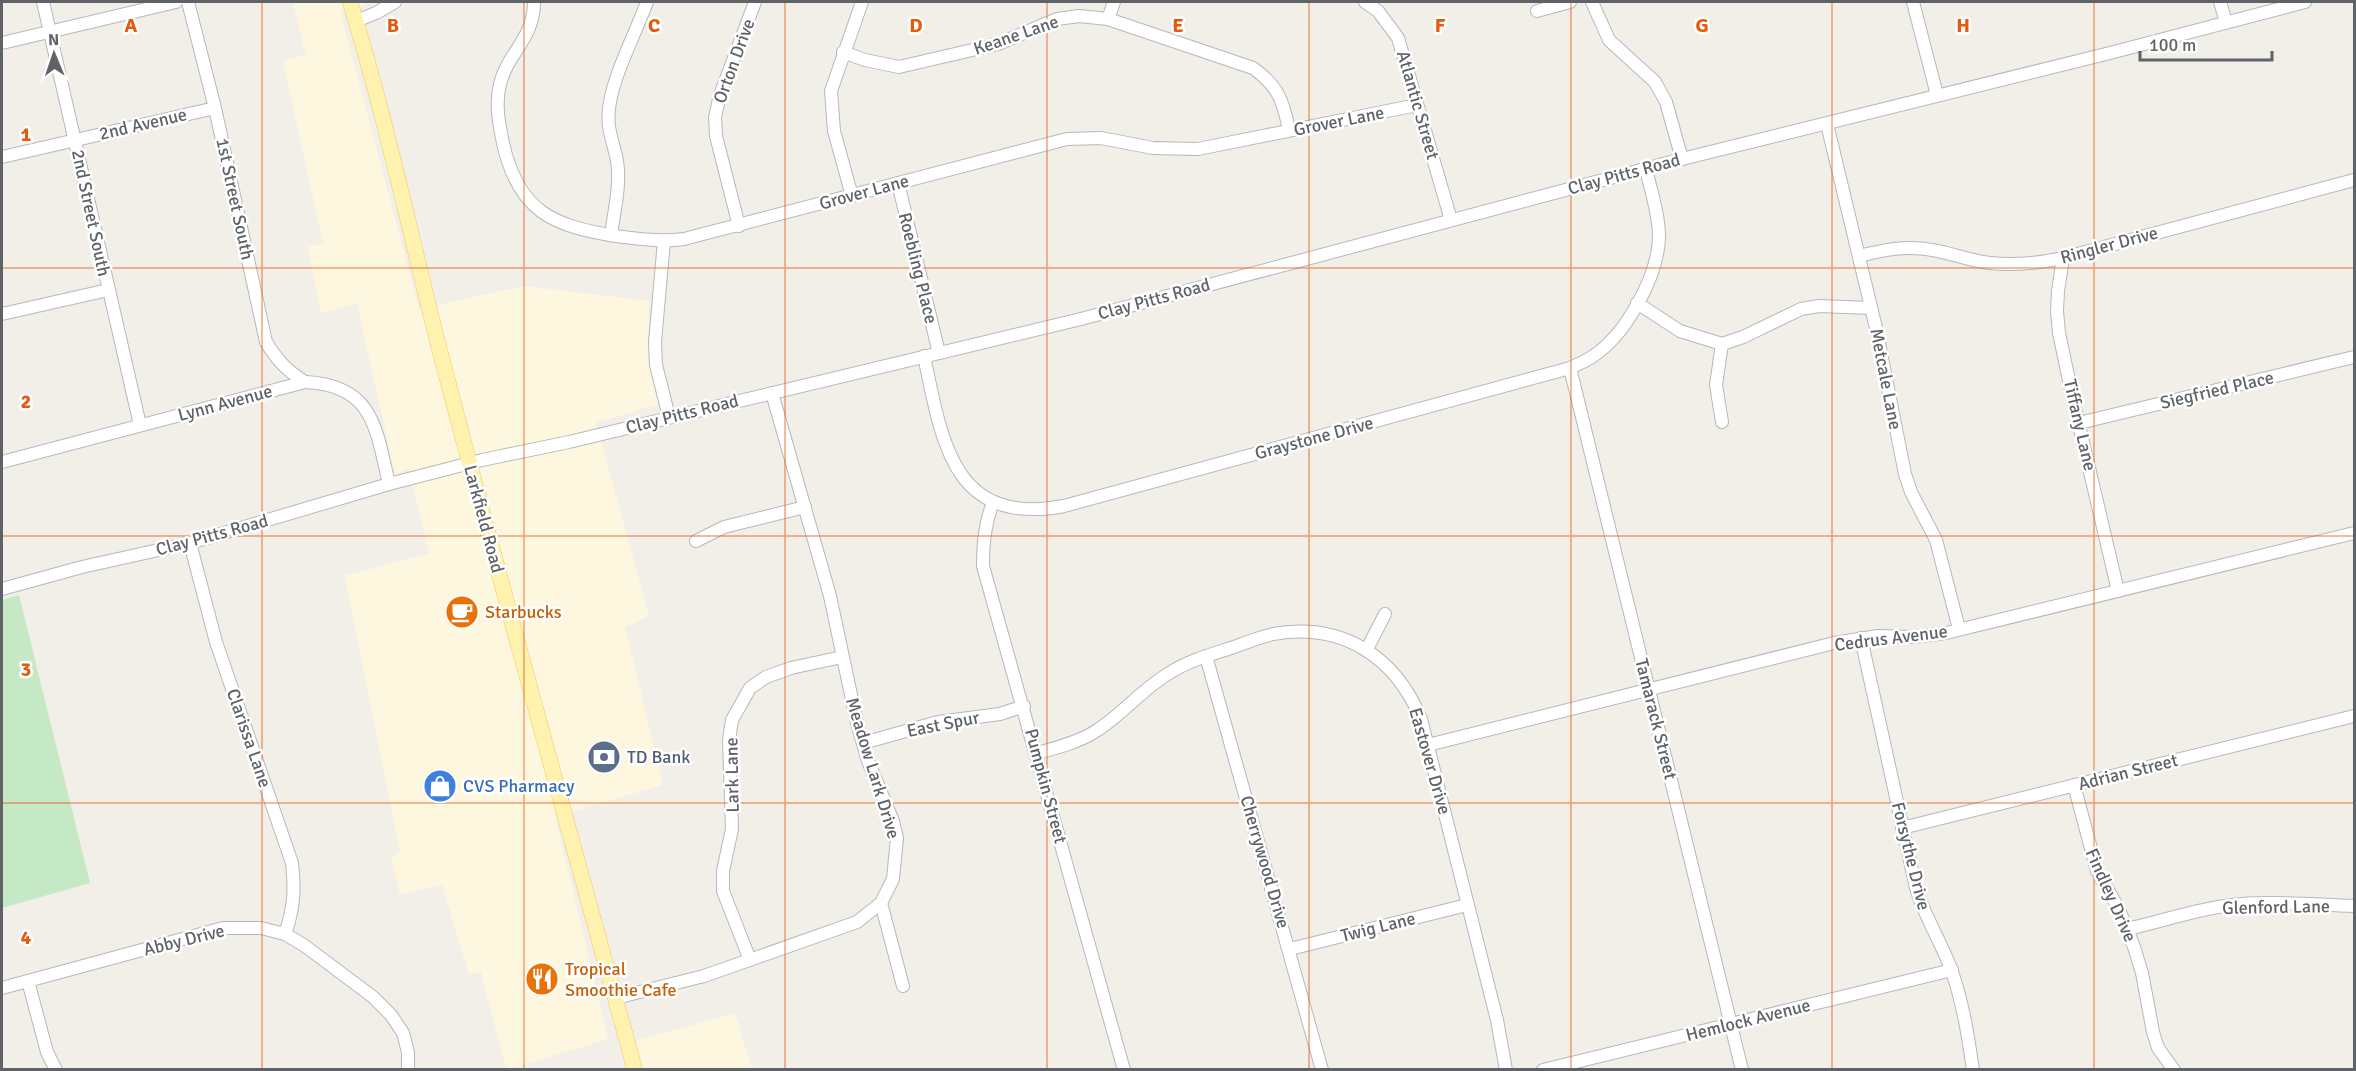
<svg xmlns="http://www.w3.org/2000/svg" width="2356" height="1071" viewBox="0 0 2356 1071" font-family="Signika,sans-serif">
<rect width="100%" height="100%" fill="#f1efe8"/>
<g fill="#fef7e0">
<path d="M 293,2 L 369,2 L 365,5 L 340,11 L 419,309 L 524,286 L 649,301 L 648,358 L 658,404 L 596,423 L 649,616 L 625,627 L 663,785 L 555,816 L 608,1039 L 509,1069 L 506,1069 L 481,972 L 469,974 L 442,885 L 400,894 L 391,857 L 400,851 L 345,576 L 429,553 L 409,468 L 395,475 L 357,303 L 321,313 L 308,247 L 323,243 L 283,61 L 306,55 Z"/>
<path d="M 735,1013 L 752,1069 L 643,1069 L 635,1041 Z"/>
</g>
<path fill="#c5e8c5" d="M 19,595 L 90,883 L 2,908 L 2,600 Z"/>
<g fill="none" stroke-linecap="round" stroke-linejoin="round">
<defs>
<g id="minor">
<path d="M 43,2 L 140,425"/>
<path d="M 188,2 L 215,108 L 266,342 C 277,360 287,371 305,382"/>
<path d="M 534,2 C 534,39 508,52 500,84 C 495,105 499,123 503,143 C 518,211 552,226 616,236 C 639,239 660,242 684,239 L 1067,139 L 1101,138 L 1153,148 L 1198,149 L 1417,105"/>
<path d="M 1365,2 L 1378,11 L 1398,38 L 1451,220"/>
<path d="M 1592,2 L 1609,40 L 1655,82 L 1666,102 L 1682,159"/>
<path d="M 1913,2 L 1937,95"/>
<path d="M 2220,2 L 2226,22"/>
<path d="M 1537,11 L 1570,2"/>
<path d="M 1108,19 L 1114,2"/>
<path d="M 356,21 L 376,13 L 395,2"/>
<path d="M 2,43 L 176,2"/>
<path d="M 843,52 L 865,60 L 899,67 L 998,44 L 1057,19 L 1079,16 L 1108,19 L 1253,68 C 1278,86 1283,100 1289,130"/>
<path d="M 1827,124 L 1876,328 L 1905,474 L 1911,492 L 1936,540 L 1959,629"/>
<path d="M 2,157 L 215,108"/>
<path d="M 898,183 L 939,353"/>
<path d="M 852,196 L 834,131 L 831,91 L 862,2"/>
<path d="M 739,226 L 716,136 L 715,117 L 720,95 L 755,2"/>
<path d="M 611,235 C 614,211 621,185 617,161 C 613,139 605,127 610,102 C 615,72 636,32 647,2"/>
<path d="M 664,241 L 655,342 L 656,365 L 669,417"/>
<path d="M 1859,256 C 1883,250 1907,245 1932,250 C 1952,253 1970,261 1990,263 C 2015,266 2039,263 2063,258 L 2354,180"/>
<path d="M 2063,258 L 2058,291 L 2057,311 L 2059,333 L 2074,404 L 2118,591"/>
<path d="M 1637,303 L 1680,331 L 1722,344 L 1743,337 L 1801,309 L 1819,306 L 1871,308"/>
<path d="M 2,314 L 108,290"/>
<path d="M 1722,344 L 1716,385 L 1722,422"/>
<path d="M 924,356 C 942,441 952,527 1064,506 L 1570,368 C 1576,365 1584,362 1590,358 C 1625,337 1658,277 1659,237 C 1659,214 1651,191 1646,169"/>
<path d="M 1570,368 L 1742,1070"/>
<path d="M 2079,423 L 2354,357"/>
<path d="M 2,462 L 305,382 C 374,385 376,429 389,484"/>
<path d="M 993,502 C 985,524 983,542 983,566 L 1124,1070"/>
<path d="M 696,541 L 724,527 L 805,507"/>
<path d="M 190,543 L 216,642 L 292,863 C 295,889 294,909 285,934"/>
<path d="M 2,589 L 82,567 L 190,543 L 389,484 L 482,460 L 569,442 L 1081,319 L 1682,159 L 2110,53 L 2305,2"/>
<path d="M 1861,638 L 1916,888 C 1925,918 1941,941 1951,969 C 1963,1002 1968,1036 1973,1070"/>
<path d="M 1367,649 L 1385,614"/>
<path d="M 1206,656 L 1322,1070"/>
<path d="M 863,743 L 938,722 L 1000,714 L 1024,706"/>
<path d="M 1428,745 L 1834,643 L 1878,636 L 1914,637 L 1946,633 L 2354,533"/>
<path d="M 1037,753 C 1057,748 1079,742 1096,731 C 1123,714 1143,688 1171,672 C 1190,660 1213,654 1234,647 C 1247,642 1260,637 1273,634 C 1342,622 1395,656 1421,719 L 1497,1020 L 1506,1070"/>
<path d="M 2074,785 L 2097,871 L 2119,909 L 2134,947 L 2142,973 L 2153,1032 L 2158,1048 L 2174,1070"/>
<path d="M 1902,828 L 2354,716"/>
<path d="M 881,903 L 903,986"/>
<path d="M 2128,929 C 2166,920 2204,907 2242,904 C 2280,901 2317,905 2354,906"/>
<path d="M 1290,949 L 1467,905"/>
<path d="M 750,960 L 723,891 L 723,871 L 732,829 L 729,740 L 732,720 L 750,688 L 766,677 L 791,668 L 842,657"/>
<path d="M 28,981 L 47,1052 L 56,1070"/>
<path d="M 2,988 L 223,928 L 261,928 L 285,934 L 305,946 L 373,997 L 391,1015 L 403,1033 L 408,1052 L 408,1070"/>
<path d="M 616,998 L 704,976 L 857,922 L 881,903 L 893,879 L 897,838 L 893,821 L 868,761 L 857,723 L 830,596 L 772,393"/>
<path d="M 1543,1070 L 1952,970"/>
</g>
<path id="major" d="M 350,2 C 386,117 410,235 440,351 C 502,591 569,830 635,1070"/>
</defs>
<use href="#minor" stroke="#b5b8bc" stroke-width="14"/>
<use href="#major" stroke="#f2c960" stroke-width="16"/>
<use href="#minor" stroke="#fff" stroke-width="12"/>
<use href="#major" stroke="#fff2af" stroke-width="15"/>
</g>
<path fill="none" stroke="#e8590c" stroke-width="1.5" stroke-opacity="0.55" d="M 262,2 L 262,1070M 524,2 L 524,1070M 785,2 L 785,1070M 1047,2 L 1047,1070M 1309,2 L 1309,1070M 1571,2 L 1571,1070M 1832,2 L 1832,1070M 2094,2 L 2094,1070M 2,268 L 2354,268M 2,536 L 2354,536M 2,803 L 2354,803"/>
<defs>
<symbol id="cafe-disc" viewBox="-11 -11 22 22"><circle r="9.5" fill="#e8710a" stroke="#fff"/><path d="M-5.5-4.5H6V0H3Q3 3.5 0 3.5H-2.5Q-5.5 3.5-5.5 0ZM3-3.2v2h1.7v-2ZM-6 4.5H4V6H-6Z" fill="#fff"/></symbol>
<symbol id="bank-disc" viewBox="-11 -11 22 22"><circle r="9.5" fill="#5c6f8a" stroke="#fff"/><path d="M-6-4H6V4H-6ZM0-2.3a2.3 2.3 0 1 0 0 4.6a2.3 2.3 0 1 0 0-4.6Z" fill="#fff"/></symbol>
<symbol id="shop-disc" viewBox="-11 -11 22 22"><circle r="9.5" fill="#3f7fe0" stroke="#fff"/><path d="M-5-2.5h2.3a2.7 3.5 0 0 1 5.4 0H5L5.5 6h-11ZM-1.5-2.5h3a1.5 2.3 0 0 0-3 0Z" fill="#fff"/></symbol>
<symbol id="restaurant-disc" viewBox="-11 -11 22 22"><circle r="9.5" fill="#e8710a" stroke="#fff"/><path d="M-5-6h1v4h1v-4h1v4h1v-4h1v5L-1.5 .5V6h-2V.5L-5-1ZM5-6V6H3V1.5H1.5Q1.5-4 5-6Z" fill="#fff"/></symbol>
</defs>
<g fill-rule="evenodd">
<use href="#cafe-disc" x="443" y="593" width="38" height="38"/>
<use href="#bank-disc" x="585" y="738" width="38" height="38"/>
<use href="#shop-disc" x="421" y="767" width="38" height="38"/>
<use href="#restaurant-disc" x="523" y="960" width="38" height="38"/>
</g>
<g text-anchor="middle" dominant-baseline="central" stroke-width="5" stroke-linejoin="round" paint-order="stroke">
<g font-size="18" fill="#5f6368" stroke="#fff">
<text transform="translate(1016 35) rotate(-19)">Keane Lane</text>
<text transform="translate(734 61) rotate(-70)">Orton Drive</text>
<text transform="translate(1418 105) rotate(74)">Atlantic Street</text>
<text transform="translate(1339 121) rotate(-11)">Grover Lane</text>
<text transform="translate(143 124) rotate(-13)">2nd Avenue</text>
<text transform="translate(1624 174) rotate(-15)">Clay Pitts Road</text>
<text transform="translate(864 192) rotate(-15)">Grover Lane</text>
<text transform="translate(235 199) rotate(78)">1st Street South</text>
<text transform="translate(91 213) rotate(78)">2nd Street South</text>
<text transform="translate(2109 245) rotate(-15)">Ringler Drive</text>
<text transform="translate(918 268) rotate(76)">Roebling Place</text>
<text transform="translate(1154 299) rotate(-15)">Clay Pitts Road</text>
<text transform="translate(1886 379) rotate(79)">Metcale Lane</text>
<text transform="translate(2217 390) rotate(-13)">Siegfried Place</text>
<text transform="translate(225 403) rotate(-15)">Lynn Avenue</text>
<text transform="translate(682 414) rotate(-14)">Clay Pitts Road</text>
<text transform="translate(2080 425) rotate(77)">Tiffany Lane</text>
<text transform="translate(1314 438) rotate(-15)">Graystone Drive</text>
<text transform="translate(484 519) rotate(75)">Larkfield Road</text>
<text transform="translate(212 535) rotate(-15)">Clay Pitts Road</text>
<text transform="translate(1891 638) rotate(-7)">Cedrus Avenue</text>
<text transform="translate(1656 719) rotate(76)">Tamarack Street</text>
<text transform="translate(943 724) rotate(-11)">East Spur</text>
<text transform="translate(249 738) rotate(71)">Clarissa Lane</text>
<text transform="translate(1430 761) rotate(74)">Eastover Drive</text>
<text transform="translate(873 768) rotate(73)">Meadow Lark Drive</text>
<text transform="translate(2128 772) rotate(-14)">Adrian Street</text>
<text transform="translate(732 775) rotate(-91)">Lark Lane</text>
<text transform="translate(1046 786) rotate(75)">Pumpkin Street</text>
<text transform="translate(1911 856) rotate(76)">Forsythe Drive</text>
<text transform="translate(1265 862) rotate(74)">Cherrywood Drive</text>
<text transform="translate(2111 895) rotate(66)">Findley Drive</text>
<text transform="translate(2276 907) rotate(-1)">Glenford Lane</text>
<text transform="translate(1378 927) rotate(-14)">Twig Lane</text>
<text transform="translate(184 940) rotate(-14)">Abby Drive</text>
<text transform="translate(1748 1020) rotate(-14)">Hemlock Avenue</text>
</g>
<g font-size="18" fill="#c56008" stroke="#fff" text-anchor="start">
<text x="485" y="612">Starbucks</text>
<text x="565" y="969">Tropical<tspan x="565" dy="21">Smoothie Cafe</tspan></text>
</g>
<g font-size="18" fill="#4e5e75" stroke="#fff" text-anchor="start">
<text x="627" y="757">TD Bank</text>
</g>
<g font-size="18" fill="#366cbe" stroke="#fff" text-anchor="start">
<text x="463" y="786">CVS Pharmacy</text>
</g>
</g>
<g font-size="20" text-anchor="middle" font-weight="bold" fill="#e8590c" stroke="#fff" stroke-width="5" stroke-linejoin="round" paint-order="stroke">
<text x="131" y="32">A</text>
<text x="393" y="32">B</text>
<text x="654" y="32">C</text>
<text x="916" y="32">D</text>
<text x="1178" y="32">E</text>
<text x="1440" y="32">F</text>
<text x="1702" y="32">G</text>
<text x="1963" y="32">H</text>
<text x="26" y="141">1</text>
<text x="26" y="408">2</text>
<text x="26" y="676">3</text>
<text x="26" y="944">4</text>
</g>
<rect width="2356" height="1071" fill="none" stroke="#5f6368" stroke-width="6"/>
<g transform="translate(54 54) rotate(358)" stroke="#ffffff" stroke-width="4.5" paint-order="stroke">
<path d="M0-4.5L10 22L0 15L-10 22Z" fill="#5f6368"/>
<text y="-9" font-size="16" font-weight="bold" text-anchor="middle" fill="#5f6368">N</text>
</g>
<path d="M2140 51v9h132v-9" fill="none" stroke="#5f6368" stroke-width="3"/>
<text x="2149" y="51" font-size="18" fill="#5f6368" stroke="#ffffff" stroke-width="4.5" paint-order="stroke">100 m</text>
</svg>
